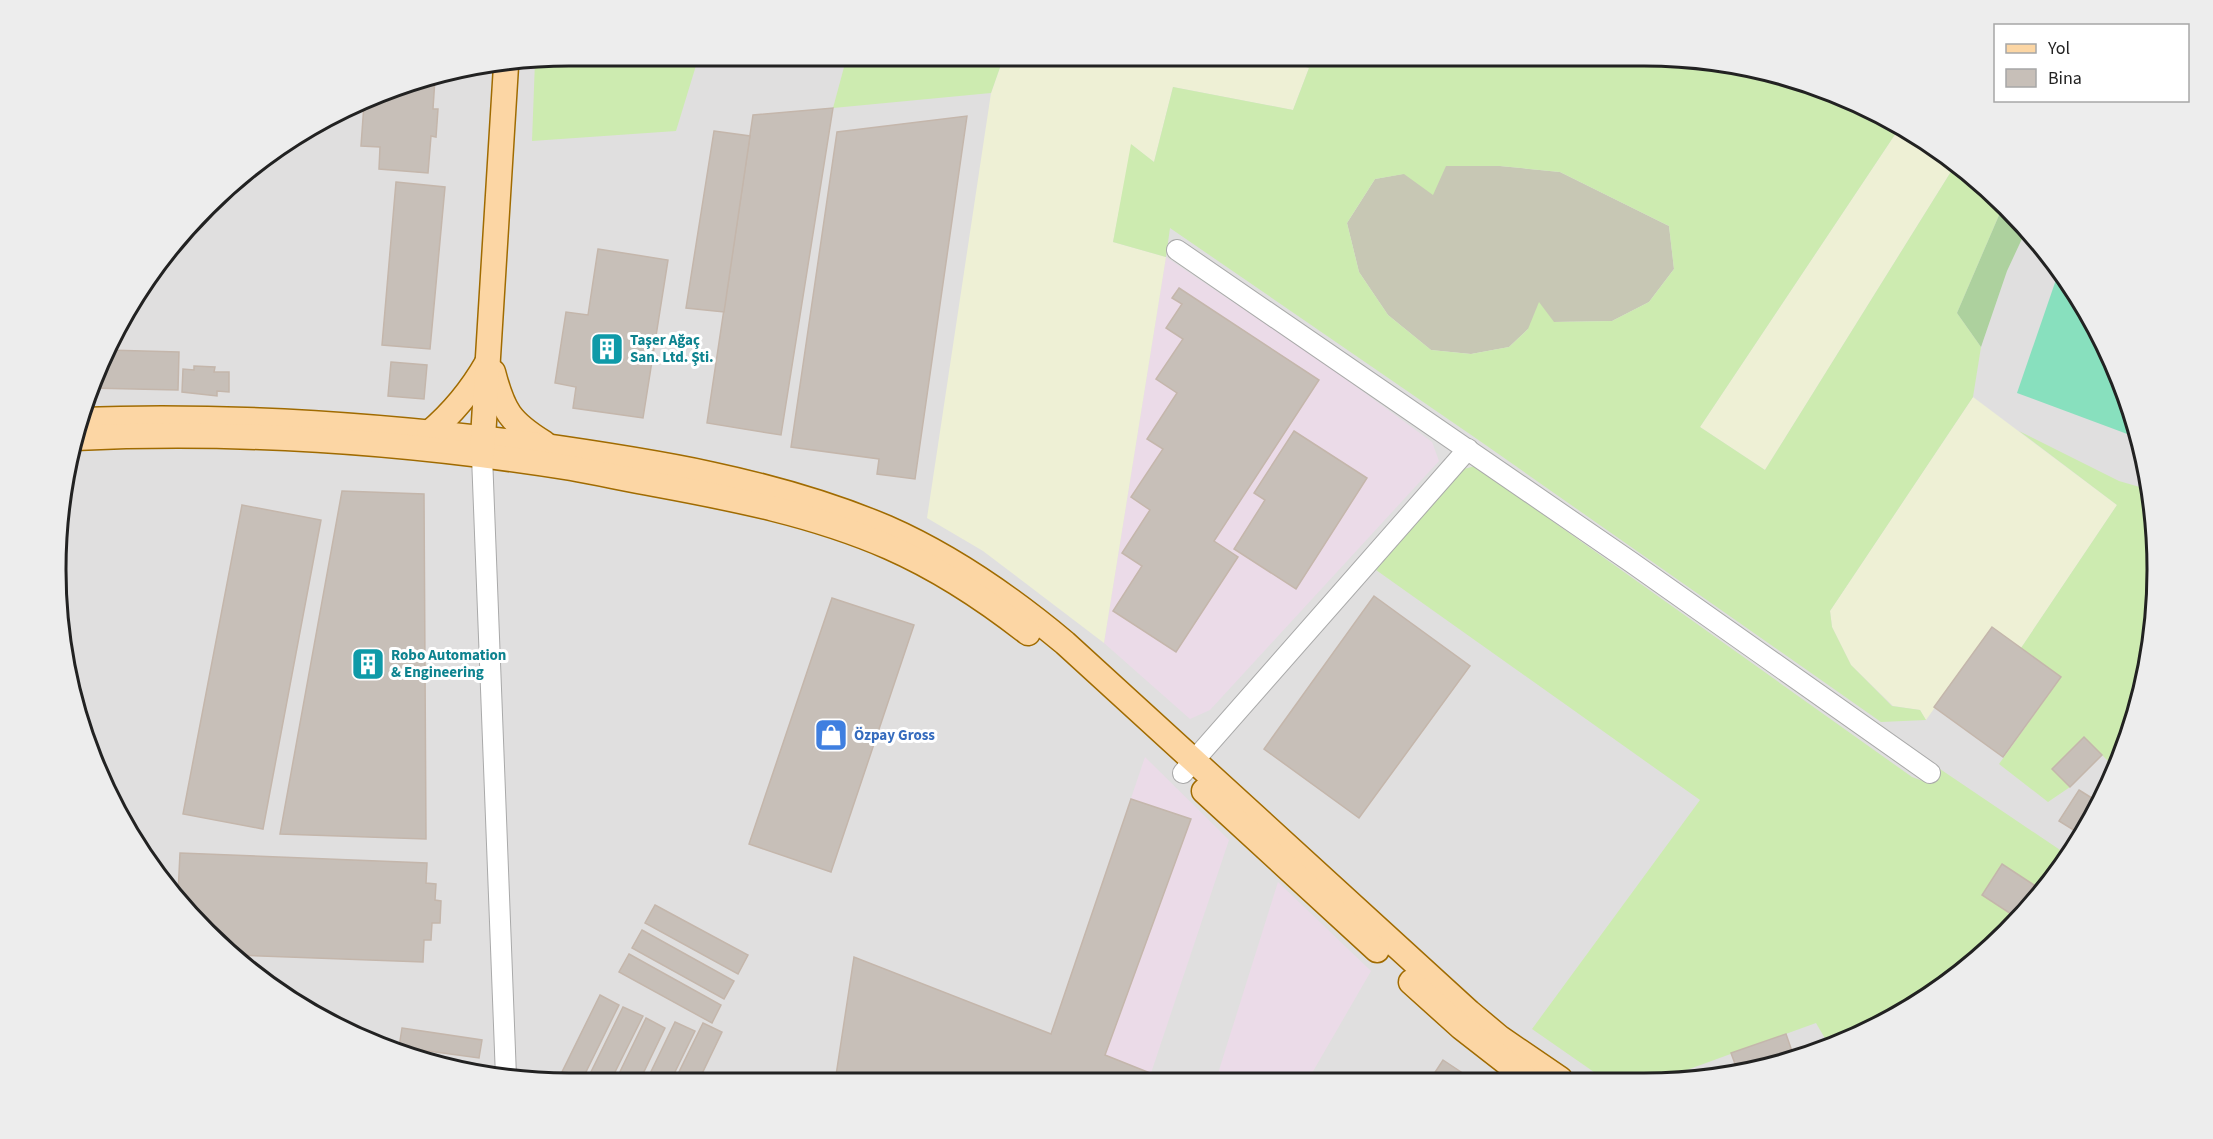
<svg xmlns="http://www.w3.org/2000/svg" width="2213" height="1139" viewBox="0 0 2213 1139" font-family="'Source Sans 3',sans-serif">
<rect width="100%" height="100%" fill="#f2efe9"/>
<path fill="#e0dfdf" d="M 570,56 L 1677,57 L 1776,73 L 1871,108 L 1956,162 L 2030,230 L 2088,312 L 2130,404 L 2153,502 L 2156,603 L 2140,702 L 2105,797 L 2030,908 L 1956,977 L 1840,1044 L 1711,1079 L 536,1082 L 437,1066 L 342,1031 L 206,933 L 109,797 L 60,636 L 65,469 L 95,372 L 142,284 L 256,162 L 404,83 Z"/>
<g fill="#ebdbe8">
<path d="M 1166,257 L 1328,366 L 1432,442 L 1439,461 L 1210,710 L 1190,719 L 1104,643 Z"/>
<path d="M 1145,757 L 1229,840 L 1151,1073 L 1170,1081 L 835,1082 L 854,957 L 1051,1034 Z"/>
<path d="M 1278,882 L 1371,971 L 1308,1080 L 1216,1080 Z"/>
</g>
<path fill="#c7c7b4" d="M 1446,166 L 1500,166 L 1560,172 L 1669,226 L 1674,269 L 1649,302 L 1612,321 L 1554,322 L 1528,329 L 1509,347 L 1471,354 L 1431,350 L 1388,315 L 1359,272 L 1347,223 L 1375,179 Z"/>
<g fill="#eef0d5">
<path d="M 1004,56 L 1273,56 L 1309,68 L 1293,110 L 1173,87 L 1154,162 L 1132,145 L 1113,242 L 1166,257 L 1104,643 L 983,551 L 927,518 L 991,93 Z"/>
<path d="M 1900,127 L 1957,162 L 1765,470 L 1700,427 Z"/>
<path d="M 1973,397 L 2117,505 L 2021,648 L 1992,627 L 1926,720 L 1920,710 L 1893,706 L 1851,665 L 1832,627 L 1830,611 Z"/>
</g>
<g fill="#cdebb0" fill-rule="evenodd">
<path d="M 570,56 L 824,56 L 698,59 L 676,131 L 532,141 L 535,61 Z"/>
<path d="M 847,56 L 1004,56 L 991,93 L 833,108 Z"/>
<path d="M 1273,56 L 1677,57 L 1776,73 L 1871,108 L 1900,127 L 1700,427 L 1765,470 L 1957,162 L 2003,206 L 1957,313 L 1981,347 L 1973,397 L 1830,611 L 1832,627 L 1851,665 L 1892,706 L 1920,710 L 1926,720 L 1881,722 L 1477,439 L 1170,228 L 1166,257 L 1113,242 L 1131,144 L 1154,162 L 1173,87 L 1293,110 L 1309,68 ZM 1446,166 L 1500,166 L 1560,172 L 1669,226 L 1674,269 L 1649,302 L 1612,321 L 1554,322 L 1539,302 L 1528,329 L 1509,347 L 1471,354 L 1431,350 L 1388,315 L 1359,272 L 1347,223 L 1375,179 L 1404,174 L 1433,195 Z"/>
<path d="M 2019,431 L 2119,481 L 2150,490 L 2153,502 L 2156,603 L 2140,702 L 2123,749 L 2121,747 L 2109,762 L 2084,737 L 2070,787 L 2048,802 L 1999,764 L 2061,677 L 2021,648 L 2117,505 Z"/>
<path d="M 1475,466 L 1912,777 L 1931,784 L 1940,769 L 2066,854 L 2030,908 L 1956,977 L 1840,1044 L 1830,1047 L 1816,1023 L 1662,1079 L 1604,1079 L 1532,1029 L 1700,800 L 1376,570 L 1460,470 Z"/>
</g>
<path fill="#add19e" d="M 2003,206 L 2027,228 L 2007,271 L 1981,347 L 1957,313 Z"/>
<path fill="#88e0be" d="M 2059,271 L 2088,312 L 2130,404 L 2138,438 L 2017,393 Z"/>
<g fill="#c7bfb8" stroke="#c4b6ab" stroke-width="1.5">
<path d="M 435,78 L 433,109 L 438,109 L 436,137 L 431,136 L 428,173 L 379,169 L 380,147 L 361,146 L 364,104 L 404,83 Z"/>
<path d="M 833,108 L 781,435 L 707,423 L 753,115 Z"/>
<path d="M 967,116 L 915,479 L 877,474 L 879,459 L 791,447 L 837,132 Z"/>
<path d="M 714,131 L 750,136 L 724,312 L 686,308 Z"/>
<path d="M 396,182 L 445,187 L 430,349 L 382,345 Z"/>
<path d="M 598,249 L 668,260 L 643,418 L 573,408 L 576,387 L 555,383 L 566,312 L 588,315 Z"/>
<path d="M 1179,288 L 1319,380 L 1214,541 L 1238,557 L 1176,652 L 1113,611 L 1142,566 L 1122,553 L 1150,510 L 1131,497 L 1163,449 L 1147,439 L 1177,393 L 1156,379 L 1183,339 L 1166,328 L 1182,304 L 1172,298 Z"/>
<path d="M 107,350 L 179,352 L 178,390 L 90,388 L 95,372 Z"/>
<path d="M 391,362 L 427,365 L 424,399 L 388,396 Z"/>
<path d="M 194,366 L 215,367 L 214,372 L 229,372 L 229,392 L 217,391 L 217,396 L 182,392 L 183,369 L 194,370 Z"/>
<path d="M 1294,431 L 1367,478 L 1296,589 L 1234,549 L 1265,500 L 1254,493 Z"/>
<path d="M 342,491 L 424,494 L 426,839 L 280,834 Z"/>
<path d="M 242,505 L 321,520 L 263,829 L 183,814 Z"/>
<path d="M 1374,596 L 1470,666 L 1359,818 L 1264,749 Z"/>
<path d="M 832,598 L 914,625 L 831,872 L 749,844 Z"/>
<path d="M 1992,627 L 2061,677 L 2003,757 L 1934,707 Z"/>
<path d="M 2084,737 L 2102,755 L 2070,787 L 2052,769 Z"/>
<path d="M 2079,790 L 2100,803 L 2080,834 L 2059,821 Z"/>
<path d="M 1131,799 L 1191,819 L 1105,1055 L 1170,1081 L 835,1082 L 854,957 L 1051,1034 Z"/>
<path d="M 180,853 L 427,863 L 426,883 L 436,884 L 435,900 L 441,901 L 440,923 L 432,923 L 431,940 L 424,940 L 423,962 L 236,955 L 206,933 L 178,894 Z"/>
<path d="M 2002,864 L 2034,885 L 2014,916 L 1982,895 Z"/>
<path d="M 655,905 L 748,955 L 738,974 L 645,923 Z"/>
<path d="M 642,930 L 734,981 L 724,999 L 632,948 Z"/>
<path d="M 629,954 L 721,1005 L 712,1023 L 619,972 Z"/>
<path d="M 600,995 L 619,1005 L 581,1082 L 557,1082 Z"/>
<path d="M 623,1007 L 643,1016 L 610,1082 L 586,1082 Z"/>
<path d="M 646,1018 L 665,1028 L 639,1082 L 615,1082 Z"/>
<path d="M 675,1022 L 695,1031 L 670,1082 L 646,1082 Z"/>
<path d="M 703,1023 L 722,1032 L 698,1082 L 674,1082 Z"/>
<path d="M 402,1028 L 482,1040 L 479,1058 L 399,1047 Z"/>
<path d="M 1786,1034 L 1794,1057 L 1738,1072 L 1731,1053 Z"/>
<path d="M 1443,1060 L 1473,1080 L 1430,1080 Z"/>
</g>
<g fill="none" stroke-linecap="round" stroke-linejoin="round">
<defs>
<g id="minor">
<path d="M 1177,250 L 1631,562 L 1930,773"/>
<path d="M 482,456 L 506,1077"/>
<path d="M 1183,773 L 1468,449"/>
</g>
<g id="major">
<path d="M 493,372 C 503,411 510,422 544,443"/>
<path d="M 80,420 C 231,414 381,425 530,444 C 651,461 774,480 887,528 C 953,557 1010,597 1065,643 L 1469,1012 L 1500,1038 L 1560,1079"/>
<path d="M 429,433 C 454,412 471,391 487,363"/>
<path d="M 75,438 C 240,430 407,442 571,468 C 599,473 626,479 654,484 C 735,499 813,514 889,547 C 939,569 986,600 1028,633"/>
<path d="M 482,454 L 506,66"/>
<path d="M 1204,791 L 1377,950"/>
<path d="M 1411,982 L 1461,1027 L 1529,1080"/>
</g>
</defs>
<use href="#minor" stroke="#a9a9a9" stroke-width="22"/>
<use href="#major" stroke="#a06b00" stroke-width="27"/>
<use href="#minor" stroke="#fff" stroke-width="20"/>
<use href="#major" stroke="#fcd6a4" stroke-width="24"/>
</g>
<defs>
<symbol id="building-square" viewBox="-11 -11 22 22"><rect x="-9" y="-9" width="18" height="18" rx="4" fill="#0f9aa8" stroke="#fff"/><path d="M-4-6H4V6H1V3H-1V6H-4ZM-2.5-4.3h1.7v1.8h-1.7ZM.8-4.3h1.7v1.8H.8ZM-2.5-1h1.7V.8h-1.7ZM.8-1h1.7V.8H.8Z" fill="#fff"/></symbol>
<symbol id="shop-square" viewBox="-11 -11 22 22"><rect x="-9" y="-9" width="18" height="18" rx="4" fill="#3f7fe0" stroke="#fff"/><path d="M-5-2.5h2.3a2.7 3.5 0 0 1 5.4 0H5L5.5 6h-11ZM-1.5-2.5h3a1.5 2.3 0 0 0-3 0Z" fill="#fff"/></symbol>
</defs>
<g fill-rule="evenodd">
<use href="#building-square" x="588" y="330" width="38" height="38"/>
<use href="#building-square" x="349" y="645" width="38" height="38"/>
<use href="#shop-square" x="812" y="716" width="38" height="38"/>
</g>
<g text-anchor="middle" dominant-baseline="central" stroke-width="6" stroke-linejoin="round" paint-order="stroke">
<g font-size="15" font-weight="bold" fill="#0d838f" stroke="#fff" text-anchor="start">
<text x="630" y="340">Taşer Ağaç<tspan x="630" dy="17">San. Ltd. Şti.</tspan></text>
<text x="391" y="655">Robo Automation<tspan x="391" dy="17">&amp; Engineering</tspan></text>
</g>
<g font-size="15" font-weight="bold" fill="#366cbe" stroke="#fff" text-anchor="start">
<text x="854" y="735">Özpay Gross</text>
</g>
</g>
<path d="M0 0H2213V1139H0ZM569 66H1644A503 503 0 0 1 2147 569V570A503 503 0 0 1 1644 1073H569A503 503 0 0 1 66 570V569A503 503 0 0 1 569 66Z" fill="#ededed" fill-rule="evenodd"/>
<path fill="none" stroke="#222" stroke-width="3" d="M569 66H1644A503 503 0 0 1 2147 569V570A503 503 0 0 1 1644 1073H569A503 503 0 0 1 66 570V569A503 503 0 0 1 569 66Z"/>
<rect x="1994" y="24" width="195" height="78" fill="#ffffff" stroke="#a7a7a7" stroke-width="1.5"/>
<rect x="2006" y="44" width="30" height="9" fill="#fcd6a4" stroke="#a7a7a7" stroke-width="1.5"/>
<text x="2048" y="54" font-size="18" fill="#222222">Yol</text>
<rect x="2006" y="69" width="30" height="18" fill="#c7bfb8" stroke="#a7a7a7" stroke-width="1.5"/>
<text x="2048" y="84" font-size="18" fill="#222222">Bina</text>
</svg>
